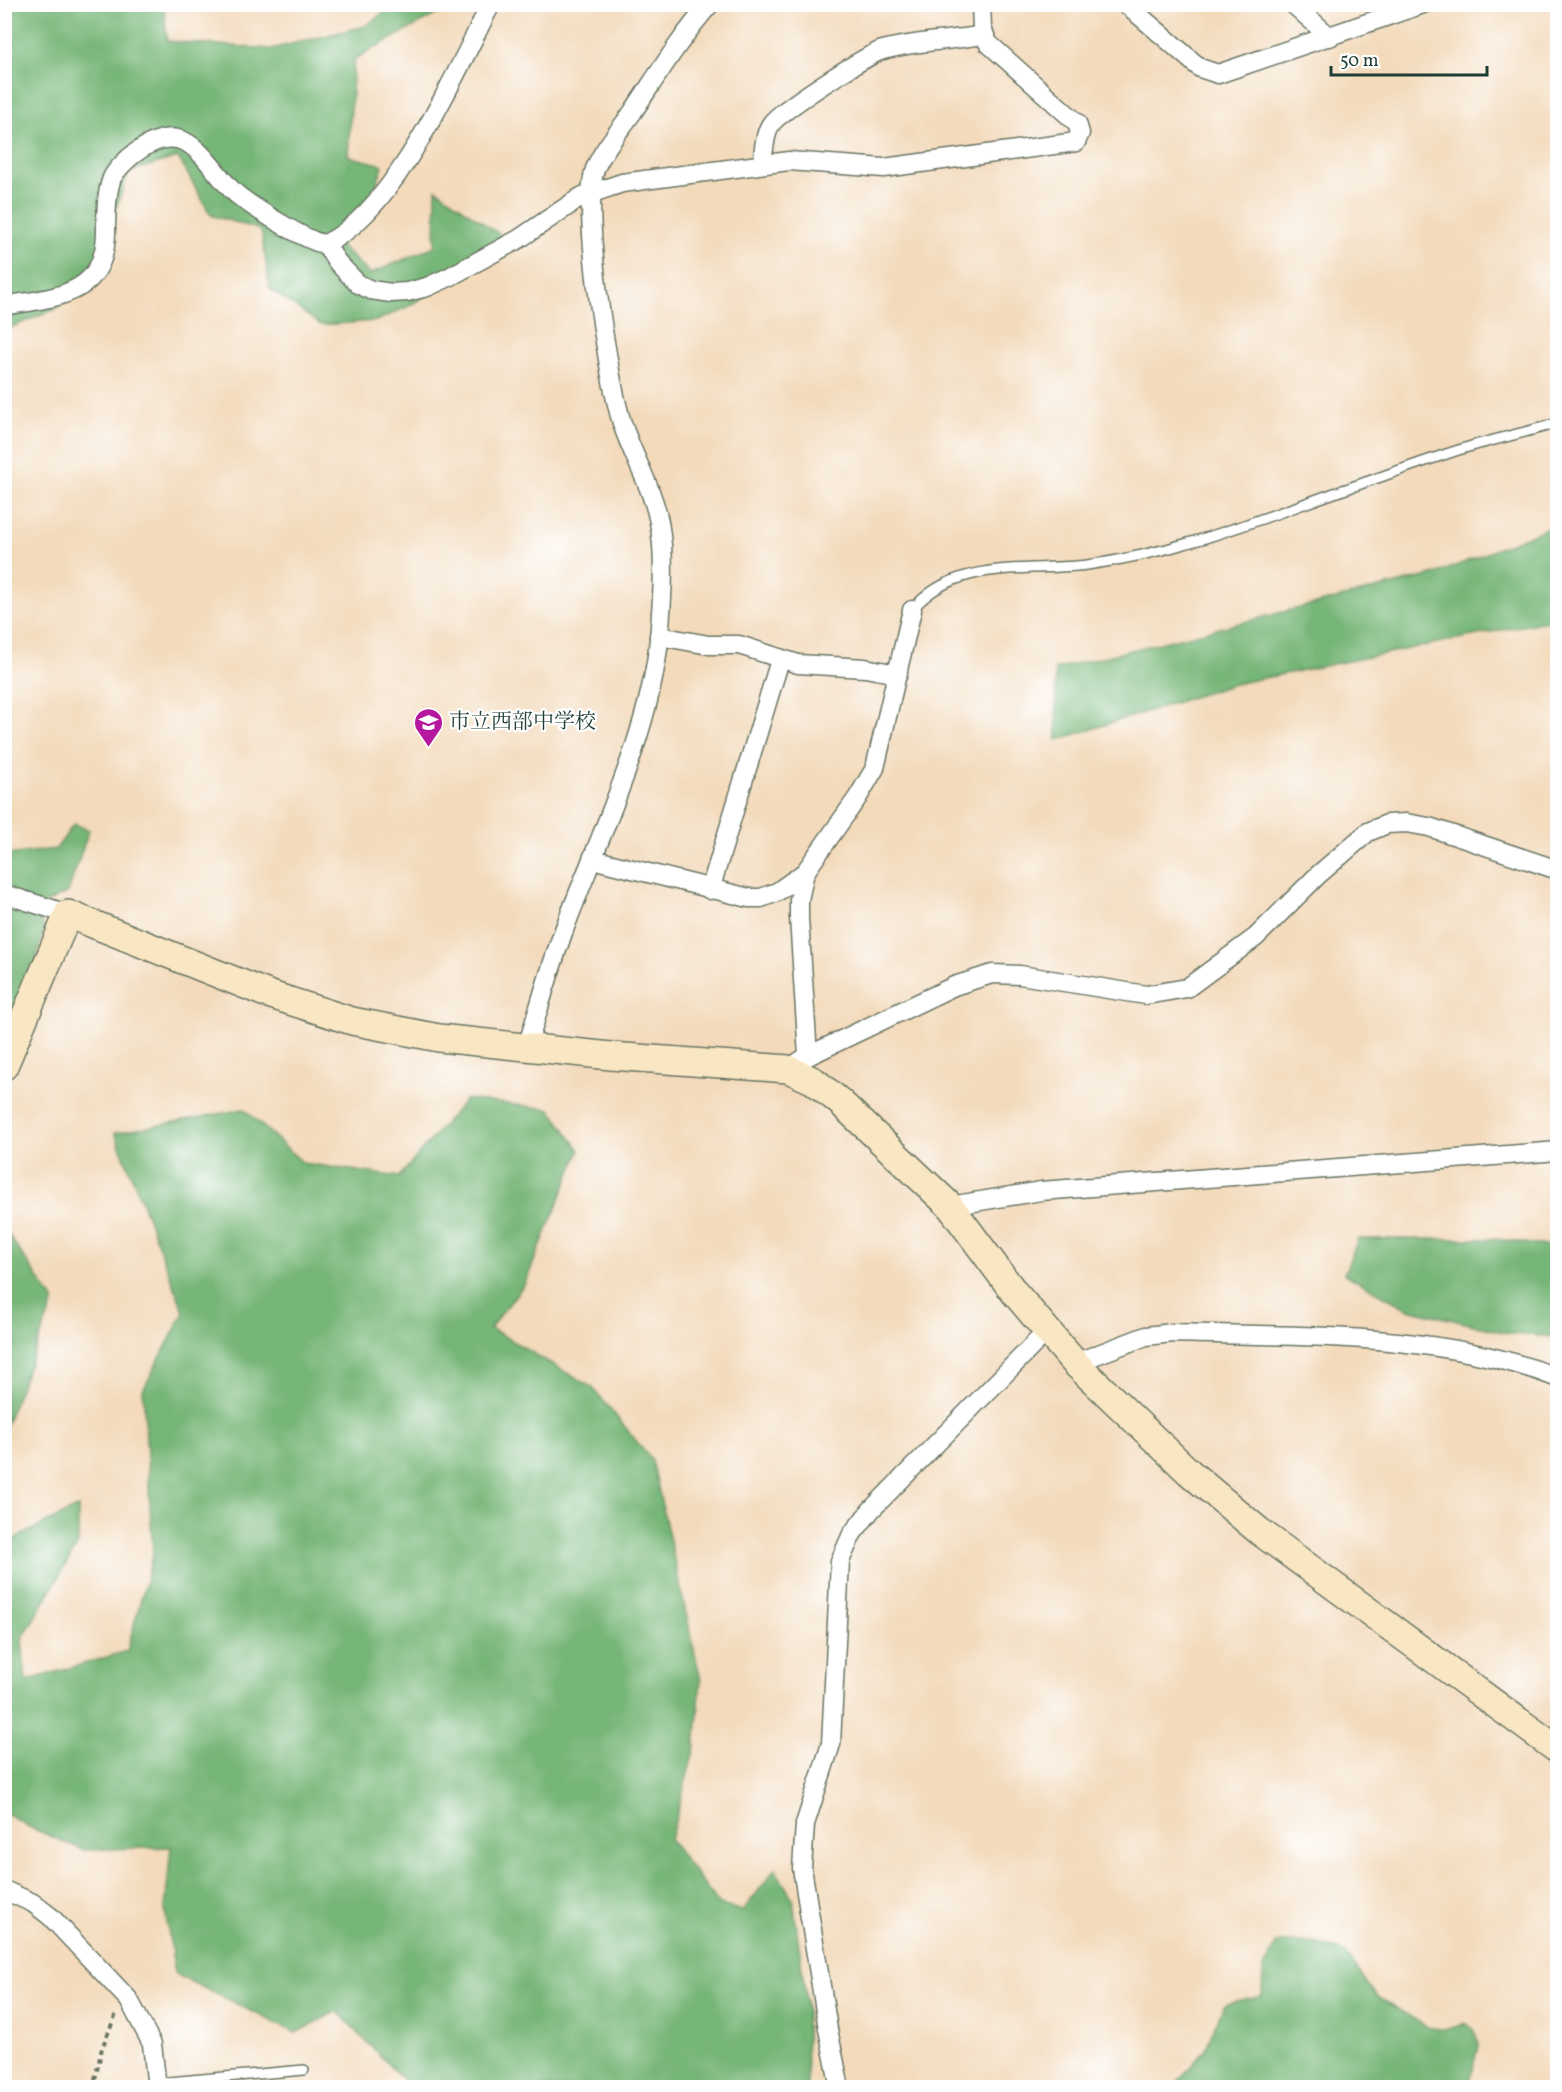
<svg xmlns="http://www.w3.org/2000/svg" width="1562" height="2092" viewBox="0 0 1562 2092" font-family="Vollkorn,'Noto Serif JP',serif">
<rect width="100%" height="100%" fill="#fff"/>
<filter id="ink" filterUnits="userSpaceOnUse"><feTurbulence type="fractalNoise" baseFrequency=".0167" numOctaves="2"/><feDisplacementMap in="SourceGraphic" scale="12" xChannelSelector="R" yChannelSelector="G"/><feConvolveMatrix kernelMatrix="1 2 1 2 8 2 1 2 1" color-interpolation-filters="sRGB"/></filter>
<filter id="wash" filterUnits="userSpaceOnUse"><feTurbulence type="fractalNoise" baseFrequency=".008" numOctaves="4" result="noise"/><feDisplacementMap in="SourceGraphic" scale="24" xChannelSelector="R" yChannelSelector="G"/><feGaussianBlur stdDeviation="1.35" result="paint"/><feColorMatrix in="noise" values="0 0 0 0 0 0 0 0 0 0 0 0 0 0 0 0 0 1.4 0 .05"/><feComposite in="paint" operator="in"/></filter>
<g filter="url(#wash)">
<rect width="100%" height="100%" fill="#f3dabb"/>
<g fill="#76b677" stroke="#4a7a56" stroke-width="1.5">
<path d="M 446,4 L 452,6 L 354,59 L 348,156 L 383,165 L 371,201 L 331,237 L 370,274 L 435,246 L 436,189 L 510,242 L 409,306 L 376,321 L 321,325 L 270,289 L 261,230 L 211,215 L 178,157 L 129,172 L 99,255 L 56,309 L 5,330 L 5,5 L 164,5 L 167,41 L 271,49 L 365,26 L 394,5 Z"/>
<path d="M 1557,524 L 1557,619 L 1234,684 L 1057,740 L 1055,669 L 1436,574 Z"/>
<path d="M 74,824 L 89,830 L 68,892 L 35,909 L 44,928 L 34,970 L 5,1043 L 4,930 L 9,919 L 5,913 L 5,852 L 7,855 L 56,849 Z"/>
<path d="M 466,1099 L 550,1109 L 580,1150 L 525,1283 L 490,1328 L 593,1388 L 652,1460 L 701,1681 L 695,1747 L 670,1840 L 720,1905 L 743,1911 L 775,1869 L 793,1899 L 806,2000 L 807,2087 L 410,2087 L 337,2011 L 296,2033 L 175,1974 L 165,1909 L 171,1847 L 83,1850 L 29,1827 L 5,1812 L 5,1525 L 8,1542 L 78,1507 L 78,1544 L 22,1639 L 26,1681 L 127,1651 L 153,1555 L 143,1390 L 184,1312 L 115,1133 L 244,1109 L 303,1163 L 399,1177 Z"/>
<path d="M 5,1230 L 54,1301 L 5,1427 Z"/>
<path d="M 1358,1239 L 1494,1239 L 1557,1247 L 1557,1337 L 1511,1334 L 1408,1309 L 1344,1274 Z"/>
<path d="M 1311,1942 L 1345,1952 L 1376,1996 L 1427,2027 L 1444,2030 L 1466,2024 L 1475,2030 L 1478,2046 L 1468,2087 L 1173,2087 L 1205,2050 L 1224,2005 L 1262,1996 L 1263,1968 L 1276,1943 Z"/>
</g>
</g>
<g filter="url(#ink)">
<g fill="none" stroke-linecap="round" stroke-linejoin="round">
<defs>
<g id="lane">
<path d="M 912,610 C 954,558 1028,572 1087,565 C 1177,553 1255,521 1340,491 C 1382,477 1423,461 1465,448 C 1495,439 1527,432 1558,423"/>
<path d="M 157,2083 L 304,2070"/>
</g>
<g id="street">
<path d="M 1126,4 L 1200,68 L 1218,74 L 1423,4"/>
<path d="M 1293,4 L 1330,37"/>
<path d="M 762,164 C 764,151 764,135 771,124 C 779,111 868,54 883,50 C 915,41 951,41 983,35"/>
<path d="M 325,244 L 338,263 L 358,284 L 371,290 L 391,293 L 407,292 L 427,287 L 449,277 L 519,239 L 581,197 L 622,183 L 789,161 L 884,168 L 1076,142 L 1080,133 L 1077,123 L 988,43 L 982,28 L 981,4"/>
<path d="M 4,306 C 54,297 105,297 106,233 C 106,217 106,193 112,178 C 117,168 131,155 141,149 C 187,118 204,161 231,189 C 243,202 309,243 325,244 C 396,211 455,73 491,4"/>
<path d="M 659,636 L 709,645 L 739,645 L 798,664 L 865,668 L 898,674"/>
<path d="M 592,859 L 749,898 L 761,898 L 777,892 L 805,872 L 858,797 L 875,768 L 912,610"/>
<path d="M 805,872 L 799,900 L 799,918 L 808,1056"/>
<path d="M 710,890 L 780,660"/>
<path d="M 4,894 L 68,914"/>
<path d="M 527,1047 C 539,1008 550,968 564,930 C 598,839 650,734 659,639 C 662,602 666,558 659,522 C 652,486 633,457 622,423 C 608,379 581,209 595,169 C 603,149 620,130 632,113 C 657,76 680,38 710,4"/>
<path d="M 788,1069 L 808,1056 L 954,986 L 992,974 L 1020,975 L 1146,995 L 1187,988 L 1256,937 L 1318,875 L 1368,832 L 1387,824 L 1406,823 L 1429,827 L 1558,870"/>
<path d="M 950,1206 L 1041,1191 L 1558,1151"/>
<path d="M 1075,1363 L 1146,1336 L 1172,1333 C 1297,1337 1441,1331 1558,1378"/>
<path d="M 4,1890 L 33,1903 L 51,1917 L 129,2000 L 152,2044 L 157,2088"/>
<path d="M 840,2088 L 828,2029 L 802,1868 L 805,1824 L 831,1744 L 840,1561 L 852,1534 L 871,1510 L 1046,1332"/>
</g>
<path id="secondary" d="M 4,1066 L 68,914 L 268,994 L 352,1021 L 439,1038 L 611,1056 L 788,1069 L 814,1081 L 840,1102 L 950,1206 L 1014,1292 L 1075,1363 L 1189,1472 L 1259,1531 L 1558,1750"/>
</defs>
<use href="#lane" stroke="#697463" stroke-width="12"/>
<use href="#street" stroke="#697463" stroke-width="21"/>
<use href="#secondary" stroke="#697463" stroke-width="30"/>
<path stroke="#697463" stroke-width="4" stroke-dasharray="4.5 4.5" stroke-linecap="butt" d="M 93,2088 L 102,2048 L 116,2014"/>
<use href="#lane" stroke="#fff" stroke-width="9"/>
<use href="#street" stroke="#fff" stroke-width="18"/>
<use href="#secondary" stroke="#f9e7c3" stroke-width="27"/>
</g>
</g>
<defs>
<symbol id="school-pin" viewBox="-11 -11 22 30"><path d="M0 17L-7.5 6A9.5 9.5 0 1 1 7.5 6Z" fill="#b5179e" stroke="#fff"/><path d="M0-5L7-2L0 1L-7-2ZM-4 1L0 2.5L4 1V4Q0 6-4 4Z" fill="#fff"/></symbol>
</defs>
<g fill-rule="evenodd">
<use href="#school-pin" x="412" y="706" width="33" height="45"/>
</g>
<g text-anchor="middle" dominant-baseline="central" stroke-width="4.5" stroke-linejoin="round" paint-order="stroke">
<g font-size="21" fill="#1f3d34" stroke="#fff" text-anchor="start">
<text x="449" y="722">市立西部中学校</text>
</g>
</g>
<rect width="1562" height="2092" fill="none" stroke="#fff" stroke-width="24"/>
<path d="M1331 66v9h156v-9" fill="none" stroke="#1f3d34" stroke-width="3"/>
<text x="1340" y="66" font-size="18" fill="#1f3d34" stroke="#ffffff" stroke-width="4.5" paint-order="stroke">50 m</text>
</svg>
